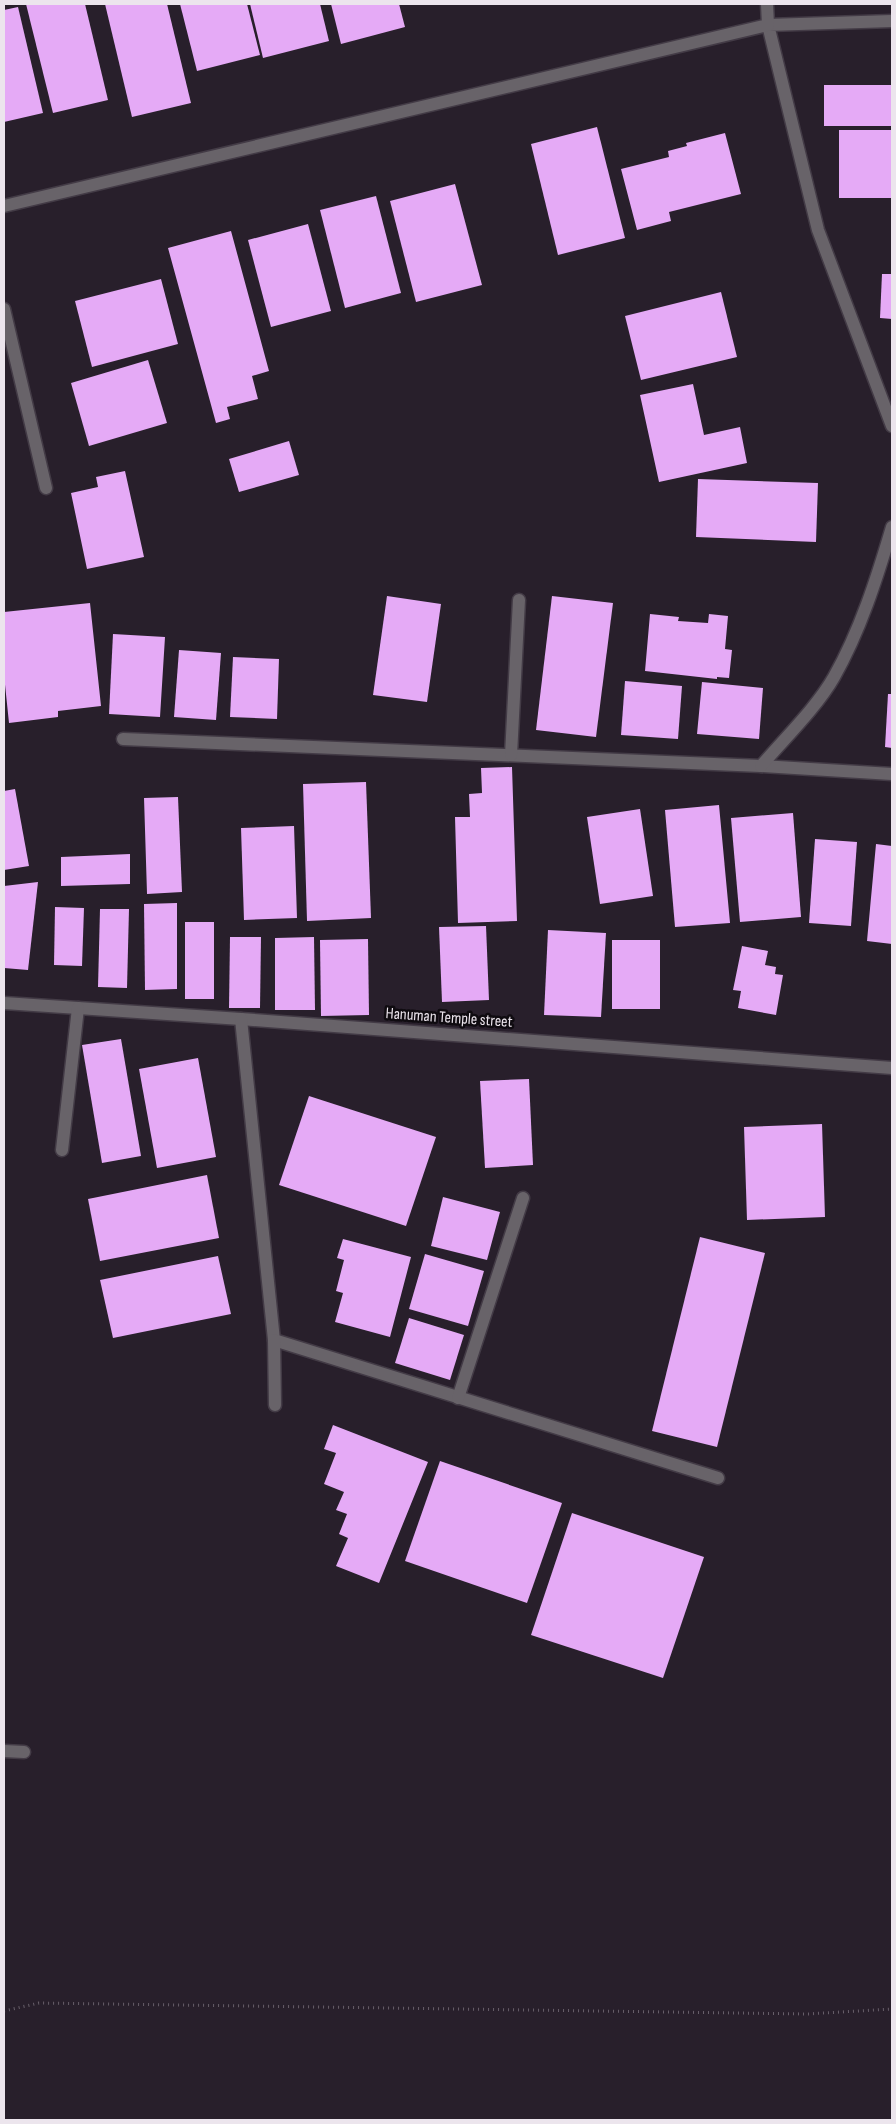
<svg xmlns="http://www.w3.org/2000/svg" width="896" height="2124" viewBox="0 0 896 2124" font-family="'Sofia Sans Condensed',sans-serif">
<rect width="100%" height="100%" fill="#281f2b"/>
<g fill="#e5aaf6">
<path d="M 26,4 L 85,4 L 108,100 L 53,113 Z"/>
<path d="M 105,4 L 167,4 L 191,103 L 132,117 Z"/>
<path d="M 180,4 L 247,4 L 260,55 L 197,71 Z"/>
<path d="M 250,4 L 320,4 L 329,41 L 263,58 Z"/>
<path d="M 331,4 L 399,4 L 405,27 L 341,44 Z"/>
<path d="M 18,7 L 43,113 L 4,122 L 4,10 Z"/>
<rect x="824" y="85" width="68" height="41"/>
<path d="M 597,127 L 625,238 L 558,255 L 531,144 Z"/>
<rect x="839" y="130" width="53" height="68"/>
<path d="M 725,133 L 741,194 L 669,212 L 671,221 L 637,230 L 621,169 L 669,157 L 668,151 L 687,146 L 686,143 Z"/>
<path d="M 455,184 L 482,285 L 416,302 L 390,201 Z"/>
<path d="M 376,196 L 401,293 L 345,308 L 320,210 Z"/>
<path d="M 308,224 L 331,311 L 271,327 L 248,240 Z"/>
<path d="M 231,231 L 269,371 L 252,376 L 258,399 L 227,407 L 230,419 L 216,423 L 168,248 Z"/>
<path d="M 882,274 L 892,274 L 892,319 L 880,318 Z"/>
<path d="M 161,279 L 178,344 L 92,367 L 75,301 Z"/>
<path d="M 721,292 L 737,357 L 641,380 L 625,316 Z"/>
<path d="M 148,360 L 167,423 L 89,446 L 71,383 Z"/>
<path d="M 693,384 L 704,435 L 740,427 L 747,463 L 659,482 L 640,395 Z"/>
<path d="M 289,441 L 299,475 L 239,492 L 229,459 Z"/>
<path d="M 125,471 L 144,557 L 87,569 L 71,493 L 98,487 L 96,477 Z"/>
<path d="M 698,479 L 818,483 L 816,542 L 696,537 Z"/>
<path d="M 387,596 L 441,604 L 427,702 L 373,695 Z"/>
<path d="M 552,596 L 613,603 L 596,737 L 536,730 Z"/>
<path d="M 90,603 L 101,706 L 58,711 L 58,717 L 9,723 L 4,675 L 4,612 Z"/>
<path d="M 650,614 L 679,617 L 678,621 L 708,623 L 709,614 L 728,616 L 725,649 L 732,650 L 729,678 L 717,677 L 717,679 L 645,671 Z"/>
<path d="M 113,634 L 165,637 L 160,717 L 109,714 Z"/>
<path d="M 179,650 L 221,653 L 216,720 L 174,717 Z"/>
<path d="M 233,657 L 279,659 L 277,719 L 230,717 Z"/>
<path d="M 625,681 L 682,686 L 678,739 L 621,735 Z"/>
<path d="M 702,682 L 763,688 L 759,739 L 697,734 Z"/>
<path d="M 888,694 L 892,694 L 892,748 L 885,747 Z"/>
<path d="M 512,767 L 517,921 L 458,923 L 455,817 L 470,817 L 469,794 L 482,793 L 481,768 Z"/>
<path d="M 366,782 L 371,918 L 307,921 L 303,784 Z"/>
<path d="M 15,789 L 29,866 L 4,870 L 4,791 Z"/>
<path d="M 178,797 L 182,892 L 147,894 L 144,798 Z"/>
<path d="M 719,805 L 730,923 L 675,927 L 665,810 Z"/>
<path d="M 640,809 L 653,896 L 600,904 L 587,817 Z"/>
<path d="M 793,813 L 801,917 L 740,922 L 731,818 Z"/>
<path d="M 294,826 L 297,918 L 244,920 L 241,828 Z"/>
<path d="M 815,839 L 857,842 L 851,926 L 809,923 Z"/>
<path d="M 876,844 L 892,846 L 892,944 L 867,941 Z"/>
<path d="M 130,854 L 130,884 L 61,886 L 61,857 Z"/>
<path d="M 38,882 L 28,970 L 4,968 L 4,886 Z"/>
<path d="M 177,903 L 177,989 L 145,990 L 144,904 Z"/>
<path d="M 55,907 L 84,908 L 82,966 L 54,965 Z"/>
<path d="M 100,909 L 129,909 L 127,988 L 98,987 Z"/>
<rect x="185" y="922" width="29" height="77"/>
<path d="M 486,926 L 489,1000 L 442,1002 L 439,927 Z"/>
<path d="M 548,930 L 606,933 L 601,1017 L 544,1015 Z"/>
<path d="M 230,937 L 261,937 L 260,1008 L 229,1008 Z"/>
<path d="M 314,937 L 315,1010 L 275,1010 L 275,938 Z"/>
<path d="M 368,939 L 369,1015 L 321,1016 L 320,940 Z"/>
<rect x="612" y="940" width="48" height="69"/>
<path d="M 742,946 L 768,951 L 765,965 L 776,967 L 775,974 L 783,975 L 776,1015 L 738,1008 L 741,991 L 733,990 Z"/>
<path d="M 121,1039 L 141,1156 L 102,1163 L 82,1045 Z"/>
<path d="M 198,1058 L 216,1157 L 157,1168 L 139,1069 Z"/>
<path d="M 529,1079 L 533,1165 L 485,1168 L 480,1081 Z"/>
<path d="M 309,1096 L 436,1137 L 406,1226 L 279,1185 Z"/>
<path d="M 822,1124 L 825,1217 L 747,1220 L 744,1127 Z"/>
<path d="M 207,1175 L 219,1238 L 100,1261 L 88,1199 Z"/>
<path d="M 443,1197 L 500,1212 L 487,1260 L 431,1246 Z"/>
<path d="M 700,1237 L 765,1253 L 717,1447 L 652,1431 Z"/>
<path d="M 343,1239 L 411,1257 L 390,1337 L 335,1322 L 343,1293 L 336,1291 L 344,1260 L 337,1258 Z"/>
<path d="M 425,1254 L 484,1271 L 468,1326 L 409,1309 Z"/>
<path d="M 218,1256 L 231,1314 L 113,1338 L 100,1280 Z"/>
<path d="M 409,1318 L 464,1335 L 450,1380 L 395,1363 Z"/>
<path d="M 333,1425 L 428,1462 L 379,1583 L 336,1566 L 348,1538 L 339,1534 L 347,1514 L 336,1510 L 344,1492 L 324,1484 L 336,1453 L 324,1449 Z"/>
<path d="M 440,1461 L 562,1503 L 527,1603 L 405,1561 Z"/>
<path d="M 572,1513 L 704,1557 L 663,1678 L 531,1635 Z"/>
</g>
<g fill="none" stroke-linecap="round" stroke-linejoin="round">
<defs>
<g id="minor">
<path d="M 892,21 L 768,25 L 818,230 L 892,426"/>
<path d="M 4,309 L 46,488"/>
<path d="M 123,739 L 761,766 L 892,774"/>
<path d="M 511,755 L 519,600"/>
<path d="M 761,766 C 784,739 817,707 834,677 C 860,631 877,578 892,527"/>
<path d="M 4,1003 L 241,1019 L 892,1068"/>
<path d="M 241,1019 L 274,1340 L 718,1478"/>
<path d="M 62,1150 L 78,1008"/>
<path d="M 274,1340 L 275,1405"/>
<path d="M 458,1398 L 523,1198"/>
<path d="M 4,1751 L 24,1752"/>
</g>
<path id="tertiary" d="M 4,206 L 768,25 L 767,4"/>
</defs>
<use href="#minor" stroke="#433b46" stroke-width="15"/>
<use href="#tertiary" stroke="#433b46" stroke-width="15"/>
<path stroke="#685f6a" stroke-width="3" stroke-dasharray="1 4" stroke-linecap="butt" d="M 4,2011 L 39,2003 L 807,2014 L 892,2009"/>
<use href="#minor" stroke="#686369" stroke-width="12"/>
<use href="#tertiary" stroke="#686369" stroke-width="12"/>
</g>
<g text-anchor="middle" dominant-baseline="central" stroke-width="5" stroke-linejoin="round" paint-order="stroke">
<g font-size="16" fill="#ece5ed" stroke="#0f0b10">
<text transform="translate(449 1018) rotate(4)">Hanuman Temple street</text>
</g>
</g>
<rect width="896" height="2124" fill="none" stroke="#ece5ed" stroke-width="10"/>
</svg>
